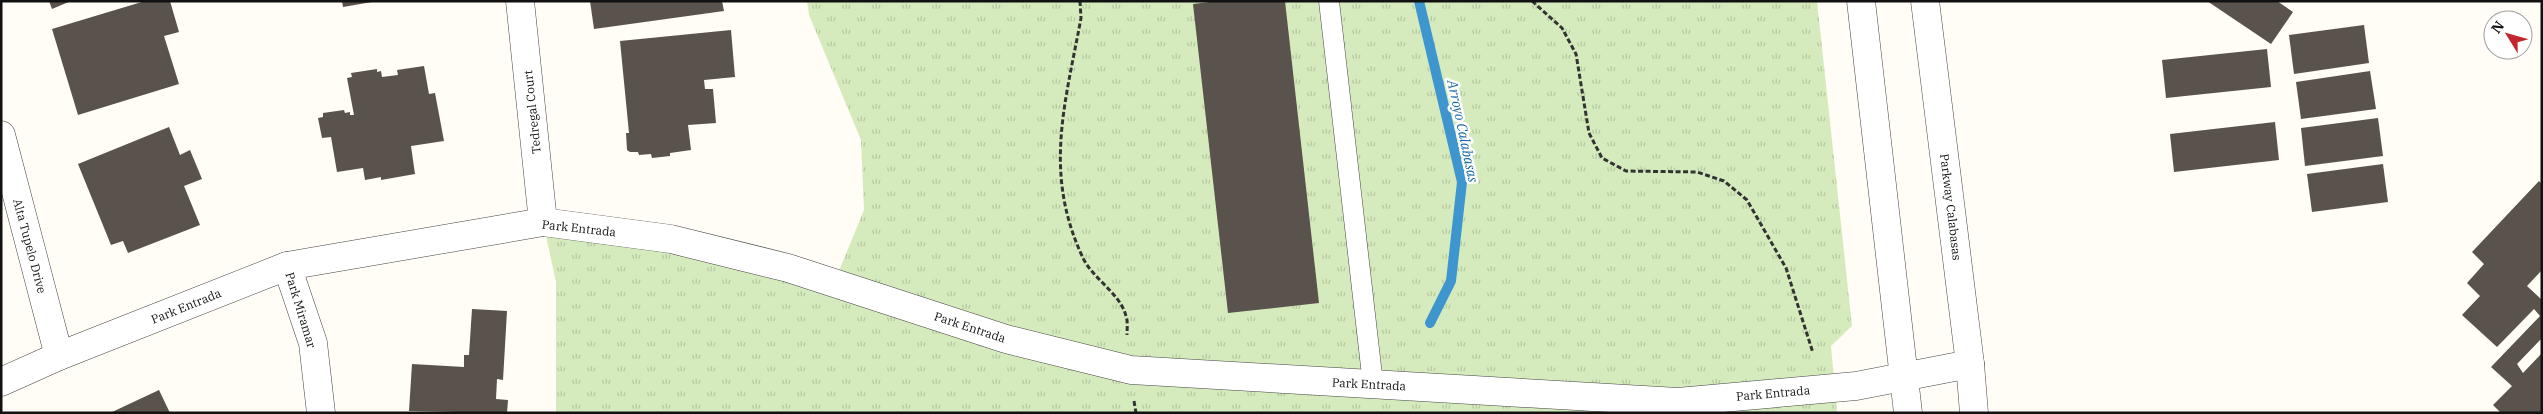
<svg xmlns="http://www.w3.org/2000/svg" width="2543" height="414" viewBox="0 0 2543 414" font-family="'IBM Plex Serif',serif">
<defs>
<pattern id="grass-tufts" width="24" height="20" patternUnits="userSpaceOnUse" patternTransform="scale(1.25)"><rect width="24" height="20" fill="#d5ebbd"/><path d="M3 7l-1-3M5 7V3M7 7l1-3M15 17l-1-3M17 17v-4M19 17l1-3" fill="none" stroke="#b6c8a1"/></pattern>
</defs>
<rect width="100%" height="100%" fill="#fffdf5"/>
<path fill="url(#grass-tufts)" d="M 807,1 L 1817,1 L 1852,326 L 1831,346 L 1837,413 L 556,413 L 556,282 L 543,222 L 834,283 L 864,210 L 861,140 L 809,15 Z"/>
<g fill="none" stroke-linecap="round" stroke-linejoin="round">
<path stroke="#3f96cf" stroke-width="10" d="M 1419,1 L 1462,182 L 1451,281 L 1430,323"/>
</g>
<g fill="#5a524d">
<path d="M 49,1 L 71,1 L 52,9 Z"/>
<path d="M 145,1 L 170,1 L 179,32 L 164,36 L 179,84 L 78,115 L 52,29 Z"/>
<path d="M 342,1 L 372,1 L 372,2 L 343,7 Z"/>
<path d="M 590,1 L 722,1 L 724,11 L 594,29 Z"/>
<path d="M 1218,1 L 1285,1 L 1319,303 L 1228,313 L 1193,4 Z"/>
<path d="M 2207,1 L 2277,1 L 2293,12 L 2271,44 Z"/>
<path d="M 2364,25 L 2369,63 L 2294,74 L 2289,35 Z"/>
<path d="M 731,30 L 735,77 L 704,80 L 705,89 L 713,89 L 716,123 L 688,125 L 691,150 L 670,153 L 670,156 L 652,158 L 651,154 L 639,155 L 638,152 L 630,152 L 627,150 L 626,133 L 629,133 L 620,41 Z"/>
<path d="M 2267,49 L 2271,87 L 2166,98 L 2162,60 Z"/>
<path d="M 424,66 L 429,94 L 435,93 L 444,141 L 411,146 L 415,174 L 381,180 L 381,177 L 365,180 L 363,168 L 337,172 L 331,137 L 322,138 L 318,118 L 323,117 L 323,113 L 344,110 L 345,113 L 350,112 L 350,115 L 354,115 L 347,78 L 352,77 L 351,73 L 377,69 L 377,72 L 381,71 L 382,77 L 398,75 L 397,70 Z"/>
<path d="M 2370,71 L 2376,109 L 2301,119 L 2296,82 Z"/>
<path d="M 2378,118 L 2383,156 L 2305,166 L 2301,128 Z"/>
<path d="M 2275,122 L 2279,160 L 2174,172 L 2170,134 Z"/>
<path d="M 169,127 L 180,155 L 190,150 L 202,179 L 184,186 L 200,225 L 128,253 L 123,241 L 111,245 L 78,164 Z"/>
<path d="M 2383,164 L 2388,202 L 2312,212 L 2307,174 Z"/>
<path d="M 2539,181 L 2542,184 L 2542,270 L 2527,286 L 2542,300 L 2542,338 L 2517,364 L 2523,373 L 2542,353 L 2542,413 L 2501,413 L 2493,405 L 2512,386 L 2491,367 L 2540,316 L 2534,309 L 2497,347 L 2462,315 L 2480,296 L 2467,283 L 2484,264 L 2472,252 Z"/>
<path d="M 472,309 L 507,311 L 503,380 L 497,379 L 496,399 L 508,400 L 507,413 L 409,411 L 412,364 L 464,367 L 464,355 L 469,355 Z"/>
<path d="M 159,390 L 170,413 L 110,413 Z"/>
</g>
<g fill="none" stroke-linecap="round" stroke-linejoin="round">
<defs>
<path id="service" d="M 1329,1 L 1373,384"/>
<g id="minor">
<path d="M 520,1 L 543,222"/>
<path d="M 1,135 L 59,356"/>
<path d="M 287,266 L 313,343 L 321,413"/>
<path d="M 1,382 L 59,356 L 287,266 L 543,222 L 671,239 L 788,268 L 1006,339 L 1131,370 L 1678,402 L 1856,386 L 1970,364"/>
</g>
<g id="tertiary">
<path d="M 1861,1 L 1908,413"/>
<path d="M 1925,1 L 1970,364 L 1974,413"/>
</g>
</defs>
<use href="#service" stroke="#444" stroke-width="21"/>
<use href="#minor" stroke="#444" stroke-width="29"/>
<use href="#tertiary" stroke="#444" stroke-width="29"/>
<g stroke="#333" stroke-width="3" stroke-dasharray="5 2.5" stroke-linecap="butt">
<path d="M 1080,1 L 1081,18 C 1065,105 1043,173 1083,258 C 1093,279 1120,293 1126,316 C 1128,322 1127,329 1127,335"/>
<path d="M 1532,1 L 1562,28 L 1576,54 L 1589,133 L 1602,158 L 1626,171 L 1697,172 L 1724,181 L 1747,200 L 1786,268 L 1813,353"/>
<path d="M 1134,401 L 1136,413"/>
</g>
<use href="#service" stroke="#fff" stroke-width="20"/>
<use href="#minor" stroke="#fff" stroke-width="28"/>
<use href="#tertiary" stroke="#fff" stroke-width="28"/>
</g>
<g text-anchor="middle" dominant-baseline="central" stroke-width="5" stroke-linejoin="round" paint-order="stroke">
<g font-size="12" fill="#111" stroke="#fff">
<text transform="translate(532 112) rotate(-96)">Tedregal Court</text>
<text transform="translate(1951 207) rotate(83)">Parkway Calabasas</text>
<text transform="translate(579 228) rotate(6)">Park Entrada</text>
<text transform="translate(30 246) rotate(75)">Alta Tupelo Drive</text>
<text transform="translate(186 306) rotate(-22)">Park Entrada</text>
<text transform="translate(301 310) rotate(73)">Park Miramar</text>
<text transform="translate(970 327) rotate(18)">Park Entrada</text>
<text transform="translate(1369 384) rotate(3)">Park Entrada</text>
<text transform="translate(1773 393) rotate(-5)">Park Entrada</text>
</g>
<g font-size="14" font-style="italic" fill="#1768a6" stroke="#fff">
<text transform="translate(1463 131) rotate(78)">Arroyo Calabasas</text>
</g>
</g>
<rect width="2543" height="414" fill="none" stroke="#111111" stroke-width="5"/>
<g transform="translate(2508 35) rotate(307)"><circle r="24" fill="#ffffff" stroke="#a0a0a0"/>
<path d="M0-4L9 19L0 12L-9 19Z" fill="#c4262e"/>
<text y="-8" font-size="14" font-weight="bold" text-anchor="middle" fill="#111111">N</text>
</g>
</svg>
